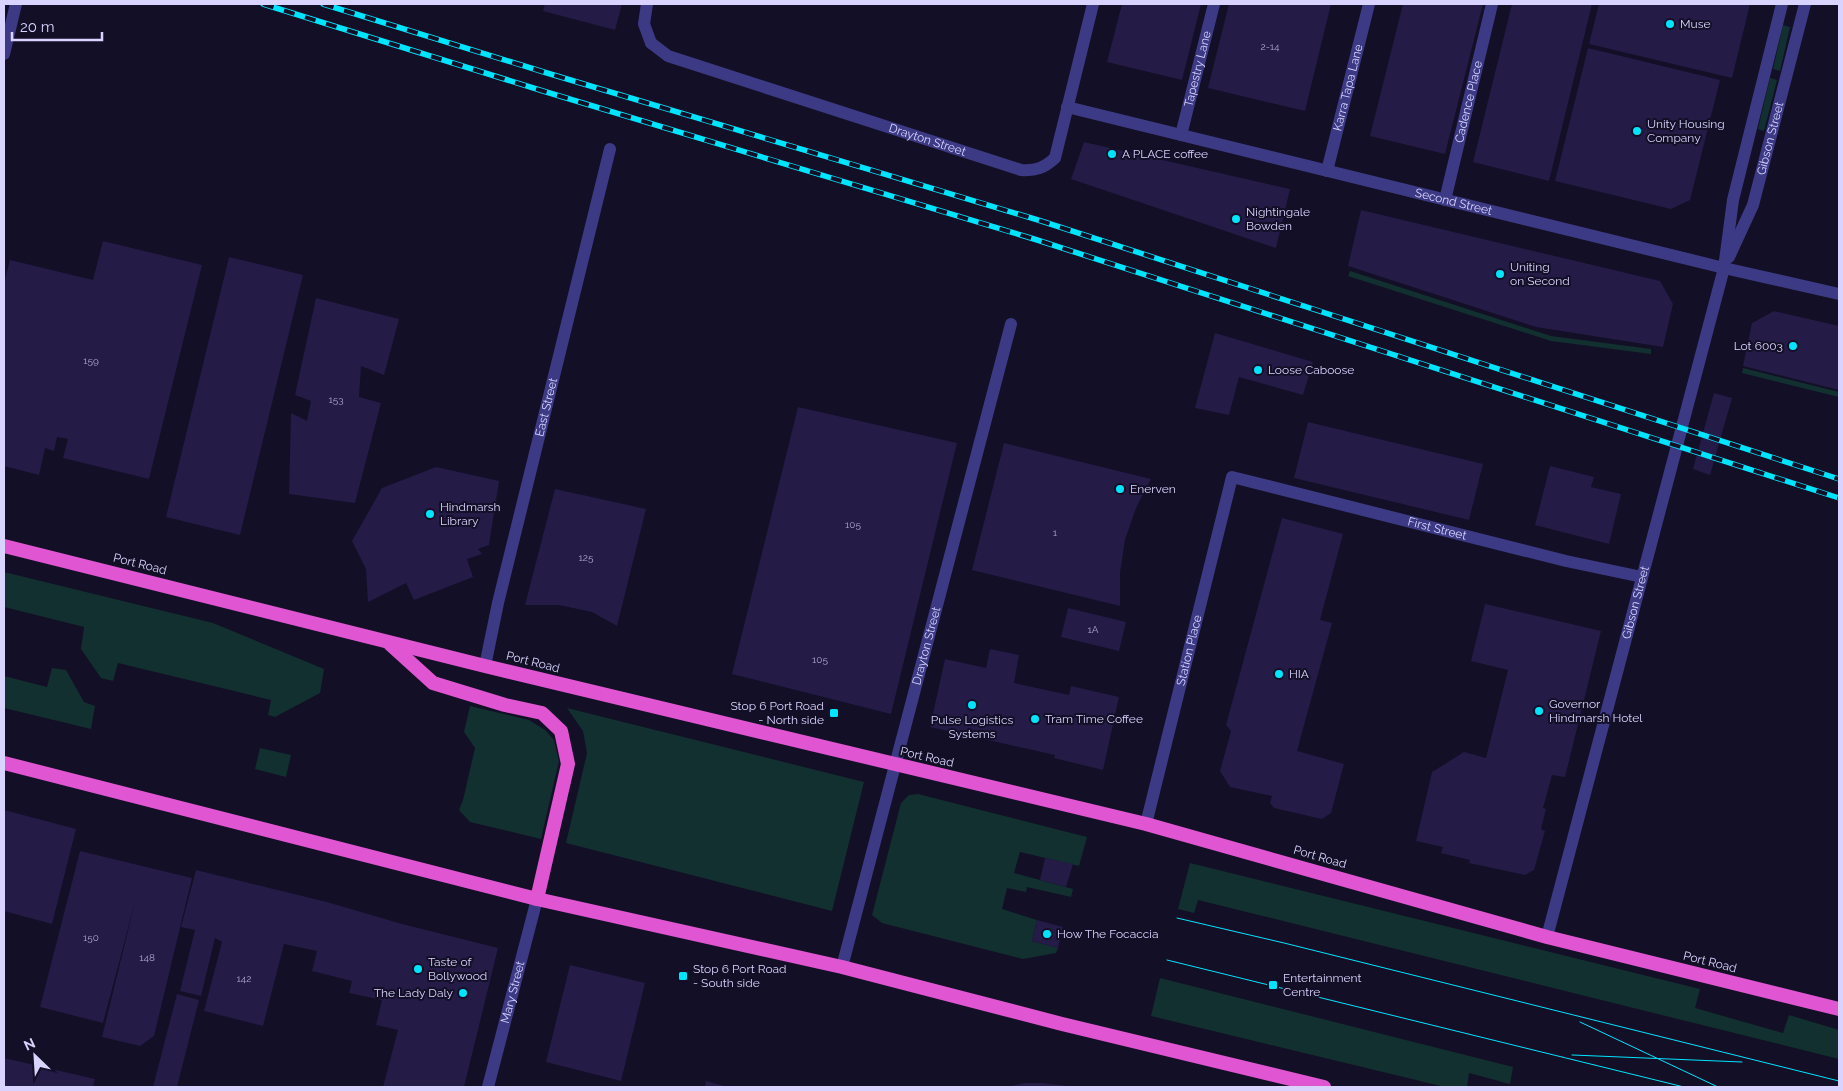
<svg xmlns="http://www.w3.org/2000/svg" width="1843" height="1091" viewBox="0 0 1843 1091" font-family="Raleway,sans-serif">
<rect width="100%" height="100%" fill="#130f26"/>
<g fill="#12302f">
<path d="M 1783,25 L 1790,27 L 1780,71 L 1773,69 Z"/>
<path d="M 1770,78 L 1777,80 L 1764,131 L 1758,129 Z"/>
<path d="M 1350,271 L 1551,336 L 1651,349 L 1651,354 L 1551,341 L 1348,276 Z"/>
<path d="M 1743,368 L 1839,392 L 1839,397 L 1742,373 Z"/>
<path d="M 4,572 L 213,623 L 324,669 L 320,693 L 275,717 L 268,715 L 271,700 L 118,663 L 113,681 L 101,678 L 81,649 L 84,627 L 4,607 Z"/>
<path d="M 52,668 L 66,670 L 84,702 L 95,706 L 91,729 L 4,708 L 4,676 L 47,687 Z"/>
<path d="M 470,706 L 529,720 L 545,730 L 554,740 L 559,761 L 541,839 L 470,822 L 459,810 L 463,800 L 475,748 L 464,732 Z"/>
<path d="M 567,708 L 864,782 L 832,911 L 566,843 L 587,753 L 583,731 Z"/>
<path d="M 260,748 L 291,755 L 286,777 L 255,769 Z"/>
<path d="M 918,794 L 1087,837 L 1079,866 L 1020,852 L 1014,873 L 1073,889 L 1071,897 L 1027,887 L 1026,892 L 1007,888 L 1002,909 L 1037,920 L 1032,941 L 1058,948 L 1056,953 L 1023,959 L 882,923 L 872,915 L 901,803 L 909,795 Z"/>
<path d="M 1190,863 L 1700,989 L 1695,1008 L 1783,1033 L 1789,1015 L 1839,1030 L 1839,1059 L 1198,900 L 1194,913 L 1178,909 Z"/>
<path d="M 1160,978 L 1513,1067 L 1510,1084 L 1469,1073 L 1467,1087 L 1445,1087 L 1151,1016 Z"/>
</g>
<g fill="#241b47">
<path d="M 545,4 L 622,4 L 615,30 L 543,11 Z"/>
<path d="M 1122,4 L 1201,4 L 1182,80 L 1107,62 Z"/>
<path d="M 1229,4 L 1331,4 L 1305,111 L 1208,88 Z"/>
<path d="M 1403,4 L 1483,4 L 1445,154 L 1370,136 Z"/>
<path d="M 1512,4 L 1592,4 L 1549,181 L 1473,162 Z"/>
<path d="M 1599,4 L 1750,4 L 1732,78 L 1589,44 Z"/>
<path d="M 1588,48 L 1720,80 L 1690,200 L 1671,209 L 1555,181 Z"/>
<path d="M 1084,142 L 1290,189 L 1276,248 L 1071,179 Z"/>
<path d="M 1361,210 L 1660,281 L 1673,304 L 1663,347 L 1536,327 L 1348,266 Z"/>
<path d="M 103,241 L 202,265 L 149,479 L 63,458 L 68,439 L 57,437 L 54,451 L 45,448 L 39,475 L 4,466 L 4,283 L 10,260 L 93,280 Z"/>
<path d="M 229,257 L 303,275 L 240,535 L 166,517 Z"/>
<path d="M 316,298 L 399,319 L 384,375 L 361,366 L 359,397 L 381,403 L 355,503 L 289,494 L 291,413 L 307,421 L 311,401 L 295,395 Z"/>
<path d="M 1774,311 L 1839,326 L 1839,390 L 1743,366 L 1752,323 Z"/>
<path d="M 1215,333 L 1313,362 L 1303,395 L 1239,377 L 1229,415 L 1195,408 Z"/>
<path d="M 1714,393 L 1732,398 L 1710,475 L 1693,469 Z"/>
<path d="M 798,407 L 957,443 L 891,714 L 732,674 Z"/>
<path d="M 1308,422 L 1483,464 L 1469,520 L 1294,478 Z"/>
<path d="M 1004,443 L 1151,479 L 1136,508 L 1125,540 L 1120,573 L 1120,606 L 972,570 Z"/>
<path d="M 1550,466 L 1594,477 L 1591,487 L 1621,494 L 1609,544 L 1535,525 Z"/>
<path d="M 436,467 L 499,481 L 489,545 L 478,549 L 482,554 L 467,559 L 473,577 L 414,600 L 406,583 L 368,602 L 366,569 L 352,541 L 382,488 Z"/>
<path d="M 555,489 L 646,509 L 617,626 L 592,612 L 559,605 L 525,605 Z"/>
<path d="M 1282,518 L 1343,534 L 1320,620 L 1332,623 L 1297,751 L 1344,764 L 1331,813 L 1322,819 L 1274,808 L 1270,803 L 1272,796 L 1230,787 L 1220,771 L 1231,731 L 1226,725 Z"/>
<path d="M 1485,604 L 1601,631 L 1565,777 L 1552,775 L 1543,808 L 1546,809 L 1541,829 L 1545,831 L 1534,870 L 1525,875 L 1469,863 L 1470,860 L 1441,853 L 1443,847 L 1416,841 L 1432,772 L 1464,752 L 1486,758 L 1508,670 L 1471,661 Z"/>
<path d="M 1068,608 L 1126,622 L 1119,651 L 1061,637 Z"/>
<path d="M 990,649 L 1019,655 L 1014,683 L 1069,695 L 1071,686 L 1119,697 L 1103,770 L 1054,758 L 1055,755 L 930,727 L 945,659 L 986,668 Z"/>
<path d="M 4,810 L 76,829 L 52,924 L 4,911 Z"/>
<path d="M 80,851 L 192,878 L 154,1036 L 140,1046 L 102,1037 L 135,902 L 103,1023 L 40,1007 Z"/>
<path d="M 1045,858 L 1073,864 L 1066,887 L 1040,880 Z"/>
<path d="M 196,870 L 327,902 L 402,924 L 498,948 L 464,1087 L 383,1087 L 398,1030 L 376,1025 L 382,1000 L 349,993 L 352,981 L 312,971 L 317,951 L 284,944 L 263,1026 L 204,1011 L 222,942 L 215,938 L 201,996 L 180,991 L 195,930 L 181,927 Z"/>
<path d="M 1037,920 L 1063,927 L 1058,948 L 1032,941 Z"/>
<path d="M 570,965 L 645,983 L 621,1081 L 546,1062 Z"/>
<path d="M 177,994 L 199,1000 L 177,1087 L 153,1087 Z"/>
<path d="M 4,1058 L 95,1079 L 93,1085 L 98,1087 L 4,1087 Z"/>
<path d="M 706,1081 L 728,1087 L 705,1087 Z"/>
<path d="M 1024,1083 L 1042,1083 L 1068,1086 L 1007,1087 Z"/>
</g>
<g fill="none" stroke-linecap="round" stroke-linejoin="round">
<path stroke="#3d3a85" stroke-width="12" d="M 647,4 L 644,24 L 651,43"/>
<g stroke="#3d3a85" stroke-width="12">
<path id="s1" d="M 651,43 L 668,56 L 1021,170 C 1036,171 1044,168 1055,158 L 1093,4"/>
<path id="s2" d="M 1067,107 L 1724,268 L 1839,294"/>
<path id="s3" d="M 1181,135 L 1214,4"/>
<path id="s4" d="M 1327,171 L 1369,4"/>
<path id="s5" d="M 1445,200 L 1492,4"/>
<path id="s6" d="M 1729,257 L 1753,205 L 1805,4"/>
<path id="s7" d="M 485,666 L 498,603 L 610,149"/>
<path id="s8" d="M 1146,824 L 1232,477 L 1566,561 L 1642,577"/>
<path id="s9" d="M 1547,937 L 1724,268 L 1733,200 L 1782,4"/>
<path id="s10" d="M 842,967 L 1011,324"/>
<path id="s11" d="M 488,1087 L 537,899"/>
</g>
<path stroke="#3d3a85" stroke-width="12" d="M 4,54 L 16,4"/>
<g stroke="#e055d1" stroke-width="14">
<path d="M 4,546 L 485,666 L 1146,824 L 1547,937 L 1839,1009"/>
<path d="M 390,644 L 433,683 L 505,705 L 542,713 L 561,731 L 568,764 L 537,899"/>
<path d="M 4,763 L 537,899 L 842,967 L 1062,1024 L 1324,1087"/>
</g>
<g stroke="#00e5ff" stroke-width="1">
<path d="M 1177,918 L 1284,943 L 1839,1081"/>
<path d="M 1167,960 L 1684,1087"/>
<path d="M 1580,1022 L 1718,1087"/>
<path d="M 1572,1055 L 1742,1062"/>
</g>
<defs>
<g id="rail">
<path d="M 263,4 L 543,91 L 1034,239 L 1839,498"/>
<path d="M 323,4 L 547,73 L 1038,220 L 1839,479"/>
</g>
</defs>
<use href="#rail" stroke="#00e5ff" stroke-width="5.5"/>
<use href="#rail" stroke="#130f26" stroke-width="4" stroke-dasharray="11" stroke-linecap="butt"/>
</g>
<g fill="#00e5ff" stroke="#130f26" stroke-width="2">
<circle cx="1670" cy="24" r="5"/>
<circle cx="1637" cy="131" r="5"/>
<circle cx="1112" cy="154" r="5"/>
<circle cx="1236" cy="219" r="5"/>
<circle cx="1500" cy="274" r="5"/>
<circle cx="1793" cy="346" r="5"/>
<circle cx="1258" cy="370" r="5"/>
<circle cx="1120" cy="489" r="5"/>
<circle cx="430" cy="514" r="5"/>
<circle cx="1279" cy="674" r="5"/>
<circle cx="972" cy="705" r="5"/>
<circle cx="1539" cy="711" r="5"/>
<rect x="829" y="708" width="10" height="10" rx="2.5"/>
<circle cx="1035" cy="719" r="5"/>
<circle cx="1047" cy="934" r="5"/>
<circle cx="418" cy="969" r="5"/>
<rect x="678" y="971" width="10" height="10" rx="2.5"/>
<rect x="1268" y="980" width="10" height="10" rx="2.5"/>
<circle cx="463" cy="993" r="5"/>
</g>
<g text-anchor="middle" dominant-baseline="central" stroke-width="4" stroke-linejoin="round" paint-order="stroke">
<g font-size="10" fill="#aca6d1">
<text x="1270" y="46">2-14</text>
<text x="91" y="360">159</text>
<text x="336" y="399">153</text>
<text x="853" y="524">105</text>
<text x="1055" y="532">1</text>
<text x="586" y="557">125</text>
<text x="1093" y="629">1A</text>
<text x="820" y="659">105</text>
<text x="91" y="937">150</text>
<text x="147" y="957">148</text>
<text x="244" y="978">142</text>
</g>
<g font-size="12" fill="#d9d4ff" stroke="#130f26" text-anchor="start">
<text x="1680" y="24">Muse</text>
<text x="1647" y="124">Unity Housing<tspan x="1647" dy="14">Company</tspan></text>
<text x="1122" y="154">A PLACE coffee</text>
<text x="1246" y="212">Nightingale<tspan x="1246" dy="14">Bowden</tspan></text>
<text x="1510" y="267">Uniting<tspan x="1510" dy="14">on Second</tspan></text>
<text x="1783" y="346" text-anchor="end">Lot 6003</text>
<text x="1268" y="370">Loose Caboose</text>
<text x="1130" y="489">Enerven</text>
<text x="440" y="507">Hindmarsh<tspan x="440" dy="14">Library</tspan></text>
<text x="1289" y="674">HIA</text>
<text x="1549" y="704">Governor<tspan x="1549" dy="14">Hindmarsh Hotel</tspan></text>
<text x="824" y="706" text-anchor="end">Stop 6 Port Road<tspan x="824" dy="14">- North side</tspan></text>
<text x="1045" y="719">Tram Time Coffee</text>
<text x="972" y="720" text-anchor="middle">Pulse Logistics<tspan x="972" dy="14">Systems</tspan></text>
<text x="1057" y="934">How The Focaccia</text>
<text x="428" y="962">Taste of<tspan x="428" dy="14">Bollywood</tspan></text>
<text x="693" y="969">Stop 6 Port Road<tspan x="693" dy="14">- South side</tspan></text>
<text x="1283" y="978">Entertainment<tspan x="1283" dy="14">Centre</tspan></text>
<text x="453" y="993" text-anchor="end">The Lady Daly</text>
</g>
<g font-size="12" fill="#d9d4ff" stroke="#130f26">
<text stroke="none"><textPath href="#s3" startOffset="68">Tapestry Lane</textPath></text>
<text stroke="none"><textPath href="#s4" startOffset="86">Karra Tapa Lane</textPath></text>
<text stroke="none"><textPath href="#s5" startOffset="101">Cadence Place</textPath></text>
<text stroke="none"><textPath href="#s6" startOffset="126">Gibson Street</textPath></text>
<text stroke="none"><textPath href="#s1" startOffset="294">Drayton Street</textPath></text>
<text stroke="none"><textPath href="#s2" startOffset="398">Second Street</textPath></text>
<text stroke="none"><textPath href="#s7" startOffset="266">East Street</textPath></text>
<text stroke="none"><textPath href="#s8" startOffset="569">First Street</textPath></text>
<text transform="translate(140 564) rotate(14)">Port Road</text>
<text stroke="none"><textPath href="#s9" startOffset="346">Gibson Street</textPath></text>
<text stroke="none"><textPath href="#s10" startOffset="332">Drayton Street</textPath></text>
<text stroke="none"><textPath href="#s8" startOffset="179">Station Place</textPath></text>
<text transform="translate(533 662) rotate(14)">Port Road</text>
<text transform="translate(927 757) rotate(13)">Port Road</text>
<text transform="translate(1320 857) rotate(16)">Port Road</text>
<text transform="translate(1710 962) rotate(14)">Port Road</text>
<text stroke="none"><textPath href="#s11" startOffset="98">Mary Street</textPath></text>
</g>
</g>
<rect width="1843" height="1091" fill="none" stroke="#d9d4ff" stroke-width="10"/>
<g transform="translate(35 1056) rotate(335)" stroke="#130f26" stroke-width="4" paint-order="stroke">
<path d="M0-4L9 19L0 12L-9 19Z" fill="#d9d4ff"/>
<text y="-8" font-size="14" font-weight="bold" text-anchor="middle" fill="#d9d4ff">N</text>
</g>
<path d="M12 32v8h90v-8" fill="none" stroke="#d9d4ff" stroke-width="2.5"/>
<text x="20" y="32" font-size="15" fill="#d9d4ff" stroke="#130f26" stroke-width="4" paint-order="stroke">20 m</text>
</svg>
